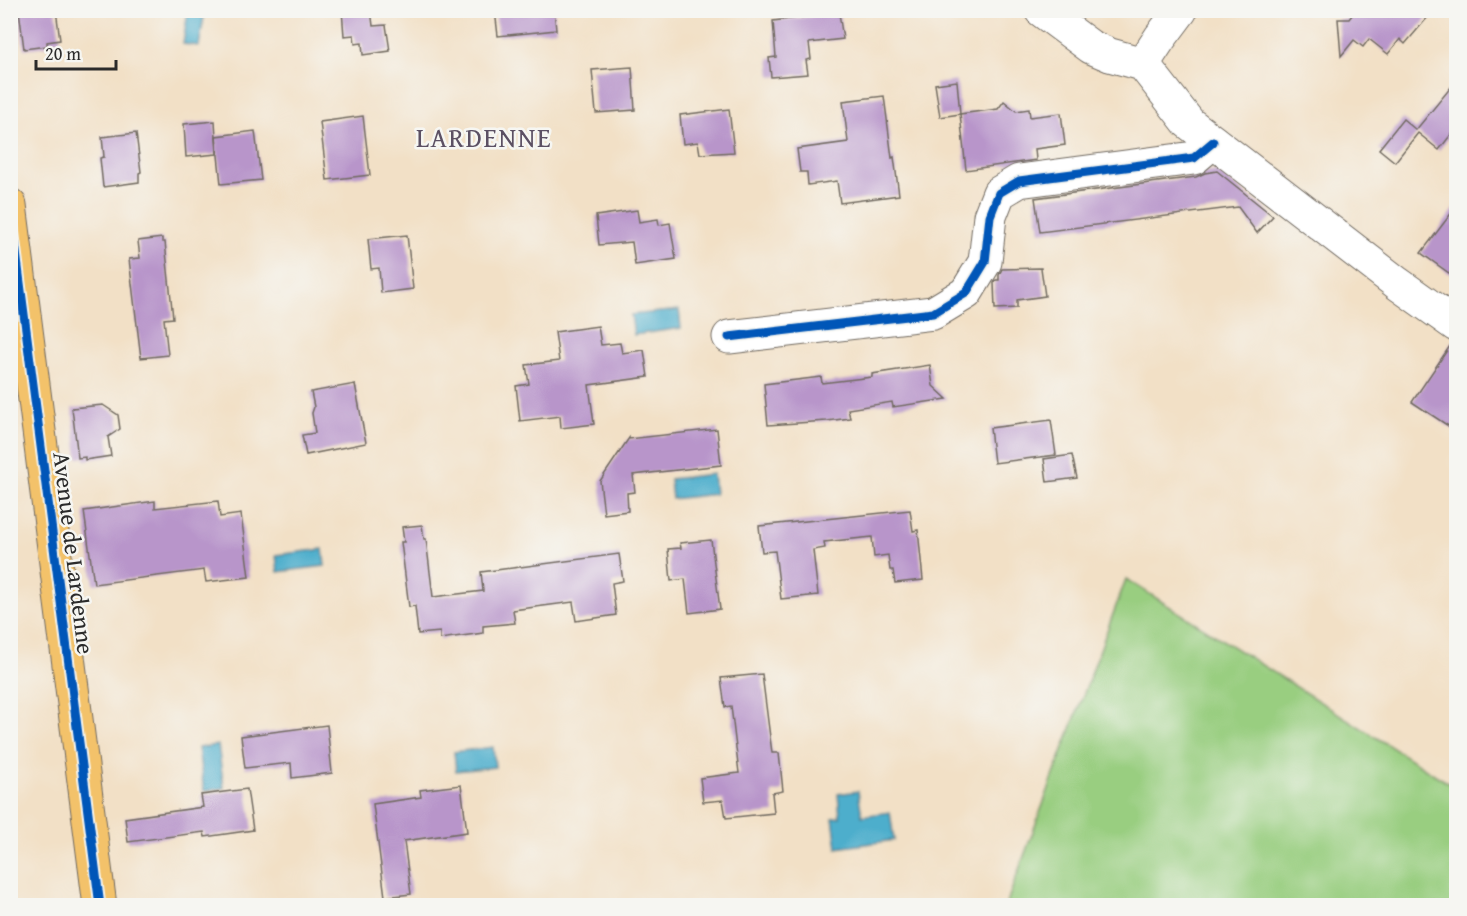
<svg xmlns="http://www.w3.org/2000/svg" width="1467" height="916" viewBox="0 0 1467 916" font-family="'Gentium Book Plus',serif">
<rect width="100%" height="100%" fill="#f6f6f2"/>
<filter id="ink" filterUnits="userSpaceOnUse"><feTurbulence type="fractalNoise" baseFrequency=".0167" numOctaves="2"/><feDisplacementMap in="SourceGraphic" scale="12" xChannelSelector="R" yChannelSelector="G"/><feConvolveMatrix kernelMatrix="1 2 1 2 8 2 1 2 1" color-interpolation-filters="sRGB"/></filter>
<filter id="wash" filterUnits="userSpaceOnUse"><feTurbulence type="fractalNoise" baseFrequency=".008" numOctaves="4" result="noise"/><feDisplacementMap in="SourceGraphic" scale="24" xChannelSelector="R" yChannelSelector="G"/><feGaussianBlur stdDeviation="1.35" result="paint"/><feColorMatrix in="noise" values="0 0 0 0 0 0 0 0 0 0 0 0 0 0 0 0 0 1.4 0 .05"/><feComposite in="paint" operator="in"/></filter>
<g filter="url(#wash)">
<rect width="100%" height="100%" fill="#f2e0c6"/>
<path fill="#99ce80" stroke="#627c56" stroke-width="1.5" d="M 1126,579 L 1456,788 L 1456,905 L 1006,905 Z"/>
<g fill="#4daecc" stroke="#3c6c7c" stroke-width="1.5">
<path d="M 188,11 L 205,11 L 199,46 L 183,44 Z"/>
<path d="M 679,310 L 681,328 L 634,335 L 631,315 Z"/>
<path d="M 713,474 L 715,494 L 672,499 L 670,479 Z"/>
<path d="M 323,549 L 325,566 L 278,572 L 276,555 Z"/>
<path d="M 218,745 L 224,788 L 204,791 L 198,748 Z"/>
<path d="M 493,747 L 495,767 L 456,771 L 454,752 Z"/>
<path d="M 858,791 L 862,816 L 890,812 L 894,840 L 837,848 L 833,818 L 840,817 L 838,794 Z"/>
</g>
<g id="blocks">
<g fill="#b895ca">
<path d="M 19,10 L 56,10 L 60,40 L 47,42 L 47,46 L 24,49 Z"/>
<path d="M 342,10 L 371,10 L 373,26 L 386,25 L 390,51 L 363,55 L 362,43 L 355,44 L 354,35 L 344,36 Z"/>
<path d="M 495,10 L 554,10 L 556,30 L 498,36 Z"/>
<path d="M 1356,10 L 1434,10 L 1405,44 L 1400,39 L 1388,54 L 1369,39 L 1363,47 L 1354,40 L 1341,56 L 1338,19 L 1349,19 Z"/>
<path d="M 839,13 L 843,39 L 809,43 L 811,59 L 806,60 L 808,74 L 771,77 L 769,58 L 776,57 L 773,21 Z"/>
<path d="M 632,67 L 635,110 L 596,113 L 592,70 Z"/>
<path d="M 957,81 L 960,114 L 940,117 L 935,84 Z"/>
<path d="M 1456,81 L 1456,128 L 1439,150 L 1418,133 L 1395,162 L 1379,149 L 1403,119 L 1416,130 Z"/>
<path d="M 884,96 L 892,158 L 894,157 L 899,195 L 840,203 L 837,181 L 808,185 L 807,172 L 800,172 L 797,149 L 848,142 L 843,101 Z"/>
<path d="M 1004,101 L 1016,111 L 1029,109 L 1030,117 L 1061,113 L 1065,145 L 1035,149 L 1036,160 L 966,170 L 960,114 L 998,109 Z"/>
<path d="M 729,109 L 734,152 L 700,154 L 698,142 L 683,144 L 680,115 Z"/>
<path d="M 363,116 L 370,175 L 327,180 L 320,122 Z"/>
<path d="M 215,121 L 217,154 L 186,157 L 184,124 Z"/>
<path d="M 255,131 L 261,180 L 221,184 L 216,136 Z"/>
<path d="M 136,133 L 141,172 L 139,173 L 139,182 L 103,187 L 100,158 L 104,157 L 102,137 Z"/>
<path d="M 1217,171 L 1273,216 L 1257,233 L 1238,207 L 1040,232 L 1035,198 L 1196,177 L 1205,173 Z"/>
<path d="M 1456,207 L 1456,278 L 1421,253 Z"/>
<path d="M 637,210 L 639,222 L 658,219 L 659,225 L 670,223 L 676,259 L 635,265 L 632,242 L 599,245 L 596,216 Z"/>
<path d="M 407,235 L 413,289 L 381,293 L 379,268 L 371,269 L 368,239 Z"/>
<path d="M 162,238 L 162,242 L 165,242 L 173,318 L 164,319 L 168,355 L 141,358 L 129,259 L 140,258 L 138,241 Z"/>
<path d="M 1041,268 L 1045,296 L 1017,300 L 1017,308 L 995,309 L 994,283 L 996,280 L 999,280 L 999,275 L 1002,269 Z"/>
<path d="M 598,326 L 601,345 L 620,343 L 622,353 L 644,350 L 648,377 L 589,385 L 594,424 L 561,428 L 560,416 L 520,421 L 516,386 L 529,384 L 526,365 L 559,361 L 555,332 Z"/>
<path d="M 1452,343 L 1456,343 L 1456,431 L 1412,402 Z"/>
<path d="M 930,365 L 933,386 L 947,399 L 893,407 L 892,402 L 848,409 L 850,418 L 827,421 L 768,425 L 764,384 L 821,377 L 822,383 L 872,377 L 872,374 Z"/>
<path d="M 355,384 L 366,443 L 306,455 L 302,435 L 315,433 L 312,413 L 314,407 L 311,392 Z"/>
<path d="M 103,405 L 118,415 L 120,429 L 108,437 L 111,456 L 85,460 L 85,457 L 78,458 L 72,408 Z"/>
<path d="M 1051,420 L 1056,455 L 994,463 L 990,428 Z"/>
<path d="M 717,429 L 721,465 L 633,475 L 635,492 L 627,493 L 628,511 L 604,514 L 600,481 L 629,438 L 629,439 Z"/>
<path d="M 1072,455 L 1077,478 L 1047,482 L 1044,459 Z"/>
<path d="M 155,501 L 155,508 L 218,501 L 220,517 L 241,514 L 249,577 L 206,582 L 204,570 L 94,584 L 84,511 Z"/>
<path d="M 910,510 L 913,531 L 918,530 L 923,580 L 895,583 L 893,570 L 890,570 L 888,555 L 874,557 L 872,537 L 824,542 L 825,548 L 813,550 L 818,595 L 781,599 L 775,551 L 762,552 L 759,526 Z"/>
<path d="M 422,525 L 424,539 L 426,539 L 433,597 L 483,591 L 481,572 L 619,554 L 623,581 L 612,583 L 616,615 L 576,621 L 573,602 L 513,610 L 515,623 L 483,626 L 483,633 L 440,639 L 440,632 L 418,634 L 415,606 L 409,607 L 401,542 L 404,542 L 402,527 Z"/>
<path d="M 711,540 L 720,609 L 689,613 L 685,579 L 671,581 L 668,549 L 681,548 L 680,543 Z"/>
<path d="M 762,674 L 772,753 L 779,753 L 783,791 L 772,793 L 774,813 L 726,818 L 723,800 L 703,802 L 700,778 L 739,773 L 731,706 L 725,707 L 721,678 Z"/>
<path d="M 327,725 L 332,773 L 292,778 L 291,763 L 245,768 L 241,736 Z"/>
<path d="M 461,785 L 467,832 L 404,841 L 411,894 L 385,897 L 373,804 L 421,797 L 420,790 Z"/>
<path d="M 247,789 L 253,830 L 205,837 L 204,832 L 128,842 L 125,818 L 203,807 L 201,795 Z"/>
</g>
</g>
</g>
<g filter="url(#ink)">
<use href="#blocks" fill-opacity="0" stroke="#716a61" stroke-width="1.5"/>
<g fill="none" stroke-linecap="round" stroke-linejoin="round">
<defs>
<g id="minor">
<path d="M 1041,10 L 1091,47 L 1110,55 L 1143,64 L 1189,123 L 1397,283 L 1456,325"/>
<path d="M 1143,64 L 1160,38 L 1181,10"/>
<path d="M 729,337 L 933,313 L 966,293 L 985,262 L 990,216 L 999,193 L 1019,181 L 1194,158 L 1213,142"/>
</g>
<path id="major" d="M 10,205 L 100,906"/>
</defs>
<use href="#minor" stroke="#716a61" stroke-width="35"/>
<use href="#major" stroke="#716a61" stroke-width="35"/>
<use href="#minor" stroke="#fff" stroke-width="33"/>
<use href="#major" stroke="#f3c26a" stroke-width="33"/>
<defs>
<g id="cycleway">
<path d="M 10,205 L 100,906"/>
<path d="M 729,337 L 933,313 L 966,293 L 985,262 L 990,216 L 999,193 L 1019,181 L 1194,158 L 1213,142"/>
</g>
</defs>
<use href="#cycleway" stroke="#f6f6f2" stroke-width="13"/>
<use href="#cycleway" stroke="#0057b8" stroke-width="9"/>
</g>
</g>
<g text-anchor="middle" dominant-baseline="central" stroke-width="5" stroke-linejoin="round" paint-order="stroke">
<g font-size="24" fill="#2b2b2b" stroke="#f6f6f2">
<text transform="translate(74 553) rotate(83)">Avenue de Lardenne</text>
</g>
<g font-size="27" letter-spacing="1.5" fill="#5c5063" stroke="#f6f6f2">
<text x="484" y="137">LARDENNE</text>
</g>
</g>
<rect width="1467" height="916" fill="none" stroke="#f6f6f2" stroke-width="36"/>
<path d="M36 60v9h80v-9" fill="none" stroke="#2b2b2b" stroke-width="3"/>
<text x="45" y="60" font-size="18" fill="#2b2b2b" stroke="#f6f6f2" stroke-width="4.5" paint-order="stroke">20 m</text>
</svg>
